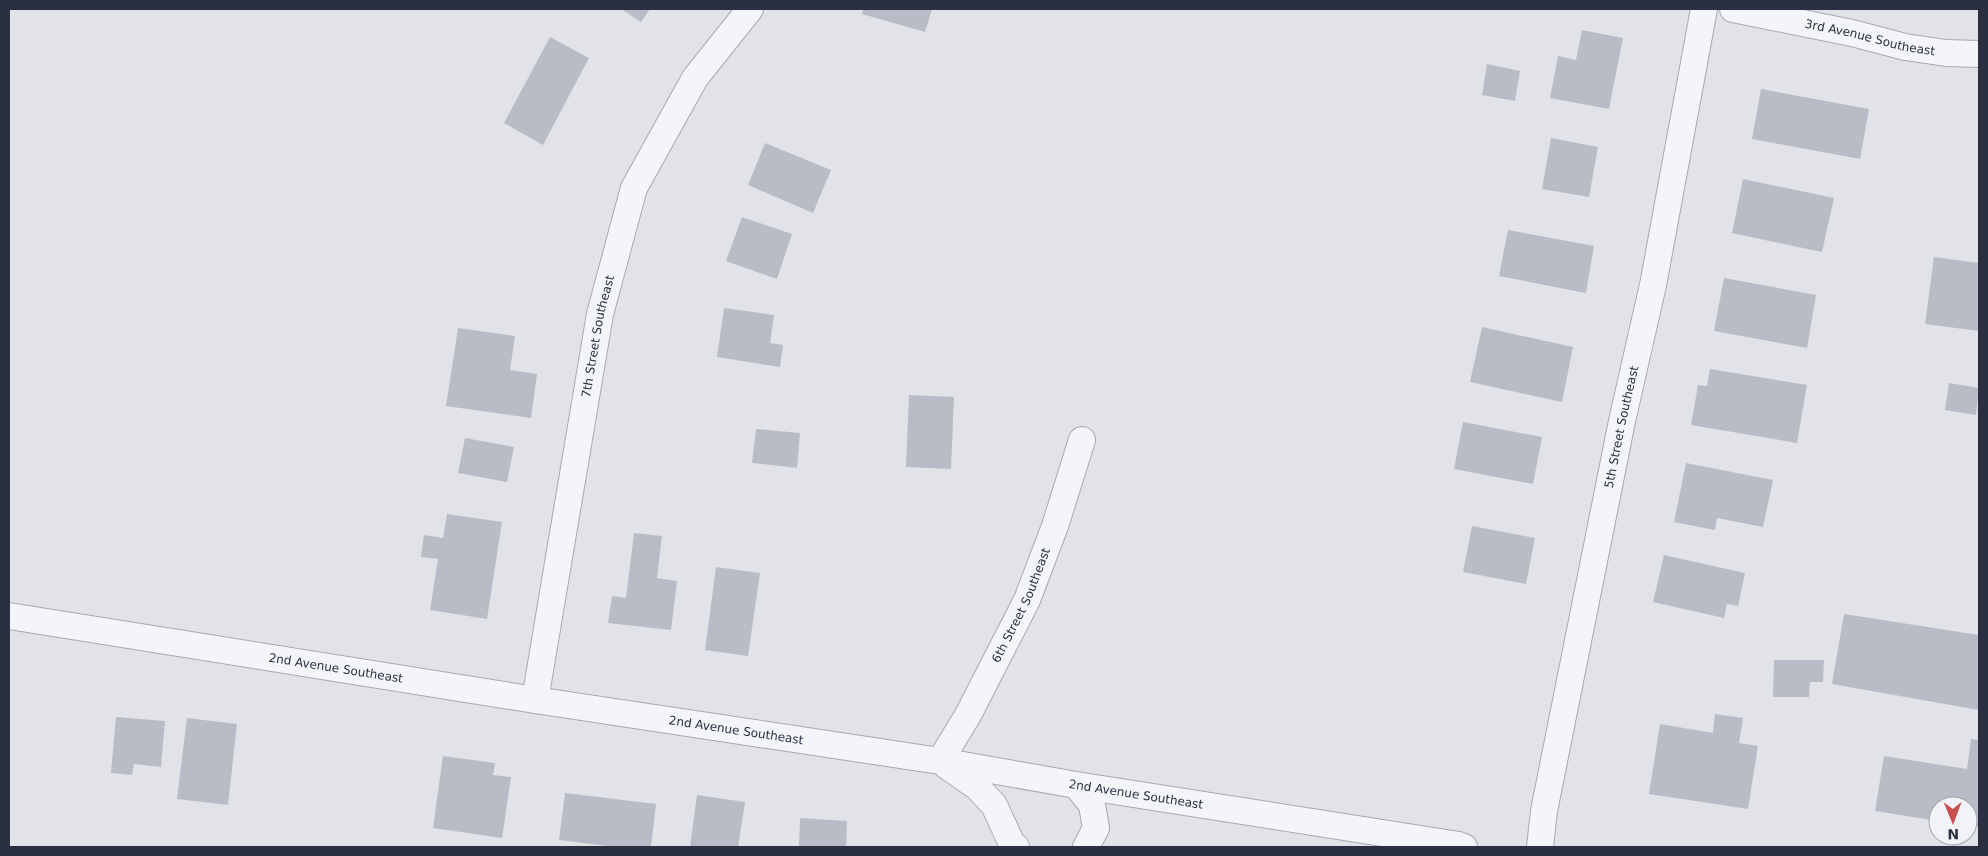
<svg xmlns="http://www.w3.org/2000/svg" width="1988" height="856" viewBox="0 0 1988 856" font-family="'DejaVu Sans',sans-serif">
<rect width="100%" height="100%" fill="#e2e3e9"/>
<g fill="#b9bcc6">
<path d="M 621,9 L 650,9 L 641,22 Z"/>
<path d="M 863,9 L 932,9 L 925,32 L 862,14 Z"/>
<path d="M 1582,30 L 1623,38 L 1609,109 L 1550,98 L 1558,56 L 1576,60 Z"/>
<path d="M 550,37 L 589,58 L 543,145 L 504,123 Z"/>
<path d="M 1487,64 L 1520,71 L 1515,101 L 1482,95 Z"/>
<path d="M 1761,89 L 1869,109 L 1860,159 L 1752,139 Z"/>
<path d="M 1551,138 L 1598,147 L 1589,197 L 1542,189 Z"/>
<path d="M 765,143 L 831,170 L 813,213 L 748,185 Z"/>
<path d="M 1743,179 L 1834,198 L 1822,252 L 1732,233 Z"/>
<path d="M 742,217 L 792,234 L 777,279 L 726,261 Z"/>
<path d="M 1508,230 L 1594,246 L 1586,293 L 1499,276 Z"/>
<path d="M 1934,257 L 1979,263 L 1979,331 L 1925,324 Z"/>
<path d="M 1724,278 L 1816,295 L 1807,348 L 1714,331 Z"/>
<path d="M 724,308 L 774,315 L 770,343 L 783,345 L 780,367 L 717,357 Z"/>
<path d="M 1482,327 L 1573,347 L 1562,402 L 1470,382 Z"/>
<path d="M 458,328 L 515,336 L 510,370 L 537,374 L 531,418 L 446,406 Z"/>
<path d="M 1710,369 L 1807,385 L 1797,443 L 1691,425 L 1698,385 L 1707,386 Z"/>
<path d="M 1949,383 L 1979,388 L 1976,415 L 1945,410 Z"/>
<path d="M 909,395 L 954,397 L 951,469 L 906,467 Z"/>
<path d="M 1463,422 L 1542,437 L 1533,484 L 1454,469 Z"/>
<path d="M 756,429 L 800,433 L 797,468 L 752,463 Z"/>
<path d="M 465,438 L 514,447 L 507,482 L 458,473 Z"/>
<path d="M 1686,463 L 1773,480 L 1763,527 L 1717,518 L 1715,530 L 1674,522 Z"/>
<path d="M 447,514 L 502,522 L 487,619 L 430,610 L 438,559 L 421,557 L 424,535 L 443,538 Z"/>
<path d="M 1472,526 L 1535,538 L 1526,584 L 1463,572 Z"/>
<path d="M 634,533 L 662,536 L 657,578 L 677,581 L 671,630 L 608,623 L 612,596 L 626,598 Z"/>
<path d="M 1664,555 L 1745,573 L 1738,606 L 1727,604 L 1724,618 L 1653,602 Z"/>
<path d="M 716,567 L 760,573 L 748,656 L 705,650 Z"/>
<path d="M 1844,614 L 1979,635 L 1979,710 L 1832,684 Z"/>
<path d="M 1774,660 L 1824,660 L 1823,682 L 1810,682 L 1809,697 L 1773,697 Z"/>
<path d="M 1715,714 L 1743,718 L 1739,743 L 1758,746 L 1748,809 L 1649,794 L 1660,724 L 1713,733 Z"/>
<path d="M 116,717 L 165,721 L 161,767 L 134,764 L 132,775 L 111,773 Z"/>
<path d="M 187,718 L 237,724 L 228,805 L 177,799 Z"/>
<path d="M 1971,739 L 1979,740 L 1979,827 L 1968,825 L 1968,806 L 1938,806 L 1938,821 L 1875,811 L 1884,756 L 1967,769 Z"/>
<path d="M 443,756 L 495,763 L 493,775 L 511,777 L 502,838 L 433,828 Z"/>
<path d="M 565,793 L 656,804 L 651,847 L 615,847 L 559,840 Z"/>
<path d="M 697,795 L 745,802 L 738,847 L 690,847 Z"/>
<path d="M 800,818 L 847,821 L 846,847 L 799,847 Z"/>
</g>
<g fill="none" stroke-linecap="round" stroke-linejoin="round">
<defs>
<g id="street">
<path id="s1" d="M 1733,9 L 1852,33 L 1905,47 L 1946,53 L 1979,54"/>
<path id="s2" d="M 9,616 L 535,700 L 940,761 L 1076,785 L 1459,845 L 1464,847"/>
<path id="s3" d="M 535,700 L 600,314 L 634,188 L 695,78 L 750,9"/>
<path id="s4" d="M 940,761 L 968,715 L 1027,600 L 1055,526 L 1082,440"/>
<path d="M 947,766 L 977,787 L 994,805 L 1012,844 L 1016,847"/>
<path d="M 1076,785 L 1092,805 L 1096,828 L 1086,847"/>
<path id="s5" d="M 1540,847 L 1544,811 L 1622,421 L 1653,285 L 1704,9"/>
</g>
</defs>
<use href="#street" stroke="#a7a9b3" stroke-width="28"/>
<use href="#street" stroke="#f4f5f8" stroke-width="26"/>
</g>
<g text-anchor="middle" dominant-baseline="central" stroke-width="4" stroke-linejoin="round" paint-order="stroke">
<g font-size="12" fill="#2a2f41" stroke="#f1f3f7">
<text stroke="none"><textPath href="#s1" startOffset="140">3rd Avenue Southeast</textPath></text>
<text stroke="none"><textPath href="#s3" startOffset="369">7th Street Southeast</textPath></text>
<text stroke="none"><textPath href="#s5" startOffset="428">5th Street Southeast</textPath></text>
<text stroke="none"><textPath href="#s4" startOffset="176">6th Street Southeast</textPath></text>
<text stroke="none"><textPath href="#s2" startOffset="331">2nd Avenue Southeast</textPath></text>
<text stroke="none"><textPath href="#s2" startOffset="736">2nd Avenue Southeast</textPath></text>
<text stroke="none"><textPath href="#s2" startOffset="1141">2nd Avenue Southeast</textPath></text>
</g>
</g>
<rect width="1988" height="856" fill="none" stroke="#2a2f41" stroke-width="20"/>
<g transform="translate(1953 821) rotate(179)"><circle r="24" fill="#f1f3f7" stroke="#a1a5ae"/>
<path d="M0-4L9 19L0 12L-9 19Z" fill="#c84f4d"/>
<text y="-8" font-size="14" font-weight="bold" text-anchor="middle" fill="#2a2f41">N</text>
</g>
</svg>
